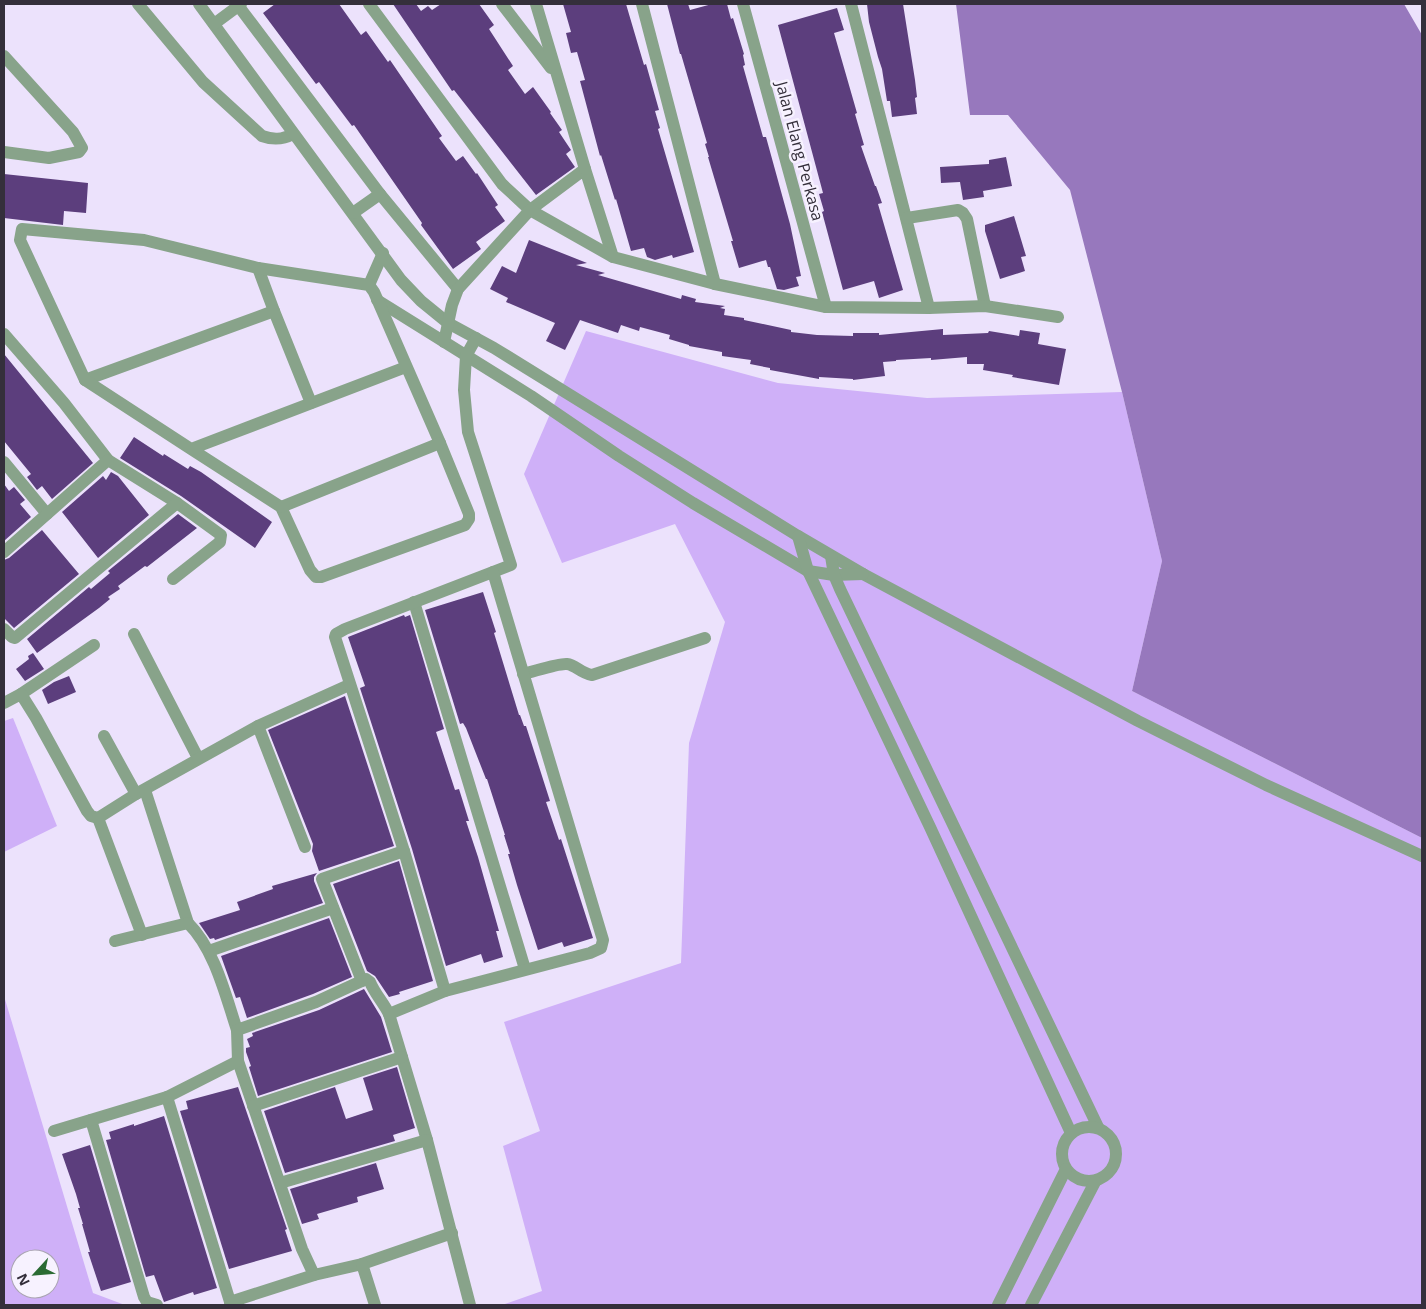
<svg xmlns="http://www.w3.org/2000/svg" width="1426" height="1309" viewBox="0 0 1426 1309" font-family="'Open Sans',sans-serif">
<rect width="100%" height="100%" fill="#ece2fc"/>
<g fill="#cfb0f8" fill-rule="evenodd">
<path d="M 586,331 L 778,383 L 927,398 L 1122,392 L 1162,561 L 1132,691 L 1422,838 L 1422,1305 L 502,1305 L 542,1291 L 503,1146 L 540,1131 L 504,1022 L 681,963 L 689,743 L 725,622 L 675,524 L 562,563 L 524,474 Z"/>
<path d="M 13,718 L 57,826 L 4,852 L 4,721 Z"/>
<path d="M 4,996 L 93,1293 L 125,1305 L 4,1305 ZM 20,1259 L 50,1259 L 50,1289 L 20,1289 Z"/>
</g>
<path fill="#9778bd" d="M 956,4 L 1404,4 L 1422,35 L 1422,838 L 1132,691 L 1162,561 L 1122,392 L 1070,190 L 1008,115 L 970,115 Z"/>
<g fill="#5c3e7d">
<path d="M 275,4 L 339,4 L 361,35 L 366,31 L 388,62 L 390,60 L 442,136 L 439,138 L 456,161 L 463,156 L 476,174 L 477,173 L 498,205 L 495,207 L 505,221 L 476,242 L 481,249 L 453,269 L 421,225 L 422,223 L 354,125 L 352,126 L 319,82 L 316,84 L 263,13 Z"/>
<path d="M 393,4 L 416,4 L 421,11 L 428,6 L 432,10 L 441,4 L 479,4 L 494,25 L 489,29 L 513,66 L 508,70 L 525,94 L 533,87 L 551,112 L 550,113 L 562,130 L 559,132 L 571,150 L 566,154 L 575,167 L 536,195 L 454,90 L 452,91 Z"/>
<path d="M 563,4 L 626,4 L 644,65 L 646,64 L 659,110 L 655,111 L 660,128 L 658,129 L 694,252 L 673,258 L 672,255 L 655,260 L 647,257 L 644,248 L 631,251 L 616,199 L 615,200 L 601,155 L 600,156 L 580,81 L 585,80 L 577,52 L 571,53 L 566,33 L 571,32 Z"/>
<path d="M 667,4 L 688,4 L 690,10 L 712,4 L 727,4 L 731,19 L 733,18 L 744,54 L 743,55 L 745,65 L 743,66 L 763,137 L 766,137 L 790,224 L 801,276 L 796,277 L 799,286 L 784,290 L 777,289 L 770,267 L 768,267 L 766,260 L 739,268 L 731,241 L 733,241 L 708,157 L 709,157 L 705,144 L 707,143 L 681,54 L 680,54 Z"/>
<path d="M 867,4 L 903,4 L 915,80 L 917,97 L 915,98 L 917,114 L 892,117 L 890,101 L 887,101 L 882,69 L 878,57 L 869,22 Z"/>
<path d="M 837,8 L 844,30 L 834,33 L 857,113 L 855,114 L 864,145 L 861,146 L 875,186 L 876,186 L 882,203 L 878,204 L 903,290 L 879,298 L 874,281 L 843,290 L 822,212 L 824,211 L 819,194 L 823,193 L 778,25 Z"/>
<path d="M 1006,157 L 1012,186 L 983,191 L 984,197 L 963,200 L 960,182 L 941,183 L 940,167 L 989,164 L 989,160 Z"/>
<path d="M 4,174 L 88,183 L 86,213 L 64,211 L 63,225 L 4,218 Z"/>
<path d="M 1014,216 L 1026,256 L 1021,257 L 1025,271 L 1000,279 L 985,231 L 985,225 Z"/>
<path d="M 529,240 L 587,263 L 576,265 L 605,273 L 598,275 L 681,299 L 682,295 L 696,299 L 695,302 L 725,306 L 720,308 L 725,309 L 724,315 L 744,318 L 744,320 L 791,330 L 791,332 L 817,335 L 853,336 L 853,333 L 879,333 L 879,335 L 943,329 L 943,335 L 988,333 L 989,331 L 1019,336 L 1020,330 L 1040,333 L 1038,344 L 1066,349 L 1059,385 L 1012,377 L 1013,375 L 983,370 L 984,364 L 967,364 L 967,357 L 931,360 L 931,358 L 896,360 L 896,361 L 883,362 L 885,376 L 853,380 L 853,379 L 819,377 L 819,379 L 770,370 L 770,368 L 750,364 L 751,360 L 722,356 L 722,352 L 689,346 L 689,345 L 669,339 L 670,335 L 640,327 L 639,331 L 621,325 L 618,333 L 580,320 L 565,350 L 546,341 L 555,323 L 506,302 L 508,298 L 490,289 L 502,266 L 516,273 Z"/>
<path d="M 4,354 L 93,463 L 52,499 L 42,486 L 37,490 L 27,477 L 31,474 L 4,441 Z"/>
<path d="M 134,437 L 163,456 L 164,454 L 188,469 L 190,466 L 201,472 L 272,522 L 255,548 L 181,496 L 120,458 Z"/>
<path d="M 111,472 L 118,476 L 149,515 L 98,558 L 62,512 L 103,476 L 106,480 Z"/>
<path d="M 4,484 L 9,491 L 14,487 L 25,500 L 20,504 L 31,517 L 4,541 Z"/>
<path d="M 178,514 L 197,528 L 147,567 L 145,566 L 118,586 L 120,589 L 108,597 L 110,599 L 99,608 L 37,653 L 27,639 L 89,587 L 91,589 L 110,573 L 108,571 Z"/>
<path d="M 42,530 L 79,574 L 14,628 L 4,618 L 4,560 L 9,558 Z"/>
<path d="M 483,592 L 496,632 L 494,633 L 519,715 L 520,715 L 524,726 L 526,726 L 550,801 L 546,802 L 559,840 L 561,839 L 593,938 L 564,947 L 562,942 L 538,950 L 517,885 L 508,854 L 510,854 L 504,835 L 505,835 L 487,779 L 486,779 L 466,728 L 463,723 L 460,724 L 425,610 Z"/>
<path d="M 404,615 L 405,617 L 410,615 L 444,729 L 436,732 L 455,790 L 459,789 L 469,821 L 466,821 L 478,857 L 499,931 L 496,931 L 503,957 L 484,963 L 481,954 L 446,966 L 412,849 L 360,688 L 365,686 L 348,637 Z"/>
<path d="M 33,653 L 44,669 L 25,681 L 16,669 L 29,659 L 28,656 Z"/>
<path d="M 69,676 L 76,692 L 48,704 L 42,690 L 54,682 Z"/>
<path d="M 345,696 L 394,846 L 319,871 L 312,851 L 313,844 L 268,730 Z"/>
<path d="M 399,861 L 433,981 L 399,992 L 400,994 L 389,997 L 375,976 L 367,971 L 333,884 Z"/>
<path d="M 317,873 L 314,877 L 314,881 L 323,903 L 215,940 L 214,938 L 210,939 L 199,923 L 240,910 L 237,902 L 273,889 L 272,886 Z"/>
<path d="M 329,918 L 352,977 L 313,994 L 247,1018 L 240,997 L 236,998 L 221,956 Z"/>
<path d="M 364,989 L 381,1017 L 392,1052 L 258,1096 L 249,1067 L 251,1066 L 246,1052 L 246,1048 L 250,1047 L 247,1039 L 253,1036 L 252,1033 L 319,1010 Z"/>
<path d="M 397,1067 L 415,1128 L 393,1135 L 395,1141 L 285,1173 L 264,1111 L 335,1087 L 346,1119 L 373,1110 L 363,1078 Z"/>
<path d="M 238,1087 L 287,1229 L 285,1230 L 292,1251 L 229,1269 L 180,1111 L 188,1109 L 186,1101 Z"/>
<path d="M 164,1116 L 217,1288 L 194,1295 L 193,1292 L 164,1302 L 154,1275 L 146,1277 L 106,1140 L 111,1139 L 109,1132 L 134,1124 L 134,1126 Z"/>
<path d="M 90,1145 L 131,1282 L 101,1291 L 88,1252 L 90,1252 L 82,1224 L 83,1224 L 78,1208 L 80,1208 L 76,1194 L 62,1154 Z"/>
<path d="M 376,1163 L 384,1189 L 357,1197 L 358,1202 L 317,1214 L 319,1219 L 302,1224 L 290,1189 Z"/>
</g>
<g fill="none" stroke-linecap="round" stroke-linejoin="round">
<g stroke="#88a38a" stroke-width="12">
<path d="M 138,4 L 203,82 L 262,136 C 273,140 282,140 293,134"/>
<path d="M 199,4 L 401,280 L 421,301 L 448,323 L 494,348 L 798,536 L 863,574 L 1138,721 L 1266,785 L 1422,856"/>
<path d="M 237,4 L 380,194 L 458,289"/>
<path d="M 369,4 L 502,184 L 530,210 L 585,169 L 613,257"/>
<path d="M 502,4 L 551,68"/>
<path d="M 536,4 L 585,169"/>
<path d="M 642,4 L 715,284"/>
<path d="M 743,4 L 826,307"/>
<path d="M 851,4 L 929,308"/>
<path d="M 214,24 L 241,4"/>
<path d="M 4,56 L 73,132 L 82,148 L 79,152 L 49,158 L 4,152"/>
<path d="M 353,213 L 380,194"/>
<path d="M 907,218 L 958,210 L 963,213 L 967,219 L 985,306"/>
<path d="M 258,268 L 274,311"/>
<path d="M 369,285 L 383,253"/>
<path d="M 377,300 L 531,396 L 619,456 L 693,503 L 808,571 L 834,575 L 863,574"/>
<path d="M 4,334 L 64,403 L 108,460 L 177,503 L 221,535 L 220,542 L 173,579"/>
<path d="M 444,342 L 452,305 L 458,289 L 530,210 L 613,257 L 715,284 L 826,307 L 929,308 L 985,306 L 1058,317"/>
<path d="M 85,380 L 274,311 L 311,403"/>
<path d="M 191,449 L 85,380 L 20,240 L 22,229 L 144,240 L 258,268 L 369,285 L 374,292 L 440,443 L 469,514 L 469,519 L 465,525 L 321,577 L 316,577 L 310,570 L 281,507 L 191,449 L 406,367"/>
<path d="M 4,462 L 47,514"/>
<path d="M 281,507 L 440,443"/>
<path d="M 798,536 L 808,571 L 930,827 L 1071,1133"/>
<path d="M 4,552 L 108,460"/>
<path d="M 831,556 L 834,575 L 840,589 L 1098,1127"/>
<path d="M 414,602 L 525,969"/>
<path d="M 4,629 L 12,637 L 15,638 L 177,503"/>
<path d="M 134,634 L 198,758"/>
<path d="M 523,674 C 533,672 558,663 567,664 C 576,665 580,673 592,675 L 705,638"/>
<path d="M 21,694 L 94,645"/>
<path d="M 4,703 L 21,694 L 36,718 L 87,811 L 91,816 L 98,818 L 136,794 L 258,726 L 349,685"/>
<path d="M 258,726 L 305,847"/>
<path d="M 104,736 L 136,794"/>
<path d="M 145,790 L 188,923 C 215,950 225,994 237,1030"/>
<path d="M 98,818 L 142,935"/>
<path d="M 115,941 L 188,923"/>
<path d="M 209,951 L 333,908"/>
<path d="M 362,981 L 322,879 L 404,851"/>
<path d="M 445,991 L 404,851 L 335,637 L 336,634 L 345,629 L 511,565 L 468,432 L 464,390 L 466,356 L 476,338"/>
<path d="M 389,1014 L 427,1140 L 470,1305"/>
<path d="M 238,1061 L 302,1249 L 314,1275 L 362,1264 L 452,1233"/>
<path d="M 167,1097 L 231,1305"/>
<path d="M 253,1106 L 402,1057"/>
<path d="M 91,1120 L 144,1297 L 147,1302 L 157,1305"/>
<circle cx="1089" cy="1154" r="27"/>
<path d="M 54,1131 L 167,1097 L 238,1061 L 237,1030 L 316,1002 L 366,979 L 370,982 C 375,994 383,1002 389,1014 L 445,991 L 590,953 L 601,948 L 603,940 L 493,572"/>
<path d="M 280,1183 L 427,1140"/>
<path d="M 362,1264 L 375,1305"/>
<path d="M 230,1302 L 314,1275"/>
<path d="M 998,1305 L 1066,1169"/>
<path d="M 1031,1305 L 1095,1182"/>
</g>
</g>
<g text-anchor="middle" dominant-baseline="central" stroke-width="5" stroke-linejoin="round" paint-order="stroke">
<g font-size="16" fill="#342f3b" stroke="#f7f2ff">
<text transform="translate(800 151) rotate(75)">Jalan Elang Perkasa</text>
</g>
</g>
<rect width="1426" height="1309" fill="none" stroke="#342f3b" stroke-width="10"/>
<g transform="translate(35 1274) rotate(244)"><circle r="24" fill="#f7f2ff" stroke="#a9a4b1"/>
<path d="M0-4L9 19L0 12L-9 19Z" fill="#2a6a33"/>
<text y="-8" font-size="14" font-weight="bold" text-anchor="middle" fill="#342f3b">N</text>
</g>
</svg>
